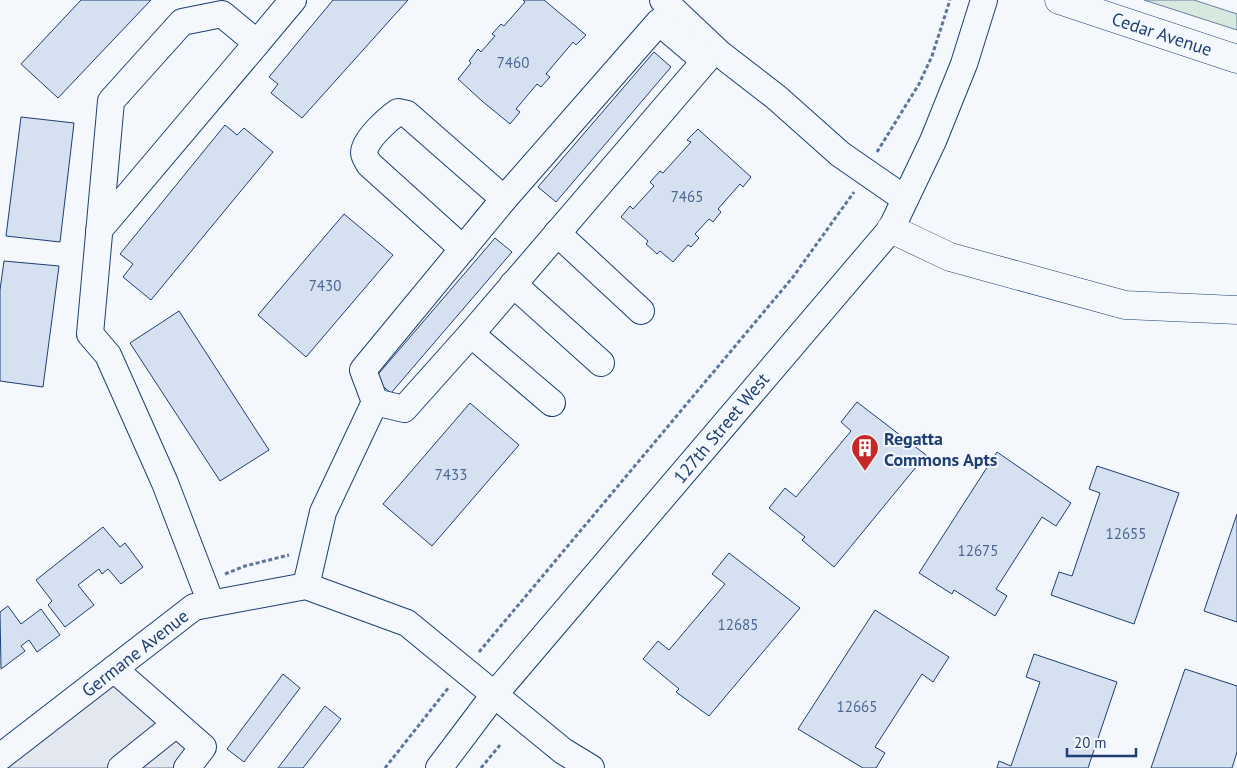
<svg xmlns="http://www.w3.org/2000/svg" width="1237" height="768" viewBox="0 0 1237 768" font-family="'PT Sans',sans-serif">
<rect width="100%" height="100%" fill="#f4f7fb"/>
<path fill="#d7e8df" stroke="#687fa3" d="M 1144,0 L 1194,0 L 1237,14 L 1237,30 Z"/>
<path fill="#e3e8f0" stroke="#687fa3" d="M 113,677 L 192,750 L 185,768 L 0,768 Z"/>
<g fill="#d5e0f0" stroke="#1d3f73">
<path d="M 81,0 L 151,0 L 58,98 L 21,64 Z"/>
<path d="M 333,0 L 408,0 L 302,118 L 271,93 L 278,84 L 269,77 Z"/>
<path d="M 523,0 L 544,0 L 586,35 L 576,45 L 573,42 L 546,74 L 550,77 L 541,87 L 537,84 L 516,109 L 520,112 L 510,124 L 482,101 L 458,79 L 471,63 L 469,61 L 478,49 L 481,52 L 495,36 L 492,34 L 501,24 L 504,26 L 525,2 Z"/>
<path d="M 654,52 L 671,67 L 556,202 L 538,187 Z"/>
<path d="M 21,117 L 74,123 L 60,242 L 6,236 Z"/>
<path d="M 225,125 L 237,135 L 244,128 L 273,152 L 151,300 L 123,277 L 133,264 L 120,254 Z"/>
<path d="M 698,129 L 751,177 L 743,187 L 740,184 L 718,209 L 721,212 L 713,222 L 709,219 L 695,234 L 699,238 L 691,247 L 688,245 L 673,262 L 660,251 L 657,254 L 646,244 L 648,241 L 621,217 L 630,206 L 633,209 L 654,186 L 650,182 L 660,171 L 663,173 L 691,142 L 687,140 Z"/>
<path d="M 344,214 L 393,255 L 306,357 L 258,315 Z"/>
<path d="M 495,238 L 512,252 L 391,393 L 374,379 Z"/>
<path d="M 4,261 L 59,266 L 43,387 L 0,381 L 0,290 Z"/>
<path d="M 179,311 L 269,450 L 220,481 L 130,343 Z"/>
<path d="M 857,402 L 926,455 L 834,567 L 802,540 L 805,537 L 769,508 L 785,488 L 796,497 L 851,431 L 841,422 Z"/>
<path d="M 470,403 L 519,445 L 432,546 L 383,504 Z"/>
<path d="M 997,452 L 1071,503 L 1056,526 L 1042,517 L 996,589 L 1007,596 L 995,616 L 954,590 L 952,594 L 919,573 Z"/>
<path d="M 1097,466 L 1179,493 L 1134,624 L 1051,595 L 1059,572 L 1072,576 L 1100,493 L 1089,489 Z"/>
<path d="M 1237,514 L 1237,622 L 1204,611 Z"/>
<path d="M 103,527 L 120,547 L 125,543 L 143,567 L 121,584 L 108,569 L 102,574 L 99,569 L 78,585 L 94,605 L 65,627 L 48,605 L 52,601 L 36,580 Z"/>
<path d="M 729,553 L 800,608 L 709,716 L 676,692 L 679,689 L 643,659 L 658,641 L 669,650 L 725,584 L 712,574 Z"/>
<path d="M 8,606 L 21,624 L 41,609 L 60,635 L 37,652 L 29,640 L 21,646 L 25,651 L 1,669 L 0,612 Z"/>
<path d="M 875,610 L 949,657 L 933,682 L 922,674 L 875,747 L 885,753 L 876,768 L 863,768 L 798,729 Z"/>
<path d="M 1034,654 L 1117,682 L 1088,768 L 997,768 L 999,761 L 1011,766 L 1040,682 L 1026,677 Z"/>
<path d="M 1185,669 L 1237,686 L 1237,752 L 1232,768 L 1151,768 Z"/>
<path d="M 283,674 L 300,688 L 244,762 L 227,749 Z"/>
<path d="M 325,706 L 341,719 L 303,768 L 278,768 Z"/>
</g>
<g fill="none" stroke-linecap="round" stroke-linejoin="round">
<defs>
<g id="minor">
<path d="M 663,0 L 719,53 L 776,97 L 840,154 L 905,199"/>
<path d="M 659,22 L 705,61 L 471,334 L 404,409 L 375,402 L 363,370 L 504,199 Z"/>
<path d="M 257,43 L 293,0"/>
<path d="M 99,230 L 257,43 L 222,14 L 182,22 L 111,101 L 90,334 L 108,355 L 165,483 L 211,603"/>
<path d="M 557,233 L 641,311"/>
<path d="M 463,249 L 369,164 C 367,160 364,156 364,153 C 364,140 388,119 398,112 L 407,114 L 504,199"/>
<path d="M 513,284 L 601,363"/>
<path d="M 471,334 L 552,403"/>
<path d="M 306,586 L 323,512 L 375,402"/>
<path d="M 114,669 L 203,747 L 187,768"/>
<path d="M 0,757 L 194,607 L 306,586 L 407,623 L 563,751 L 591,768"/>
<path d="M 121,768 L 176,724"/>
<path d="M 439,768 L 494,695 L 891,229 L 933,141 L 964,64 L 984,0"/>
</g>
<g id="highway">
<path d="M 1059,0 L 1237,59"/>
<path d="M 891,229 L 950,257 L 1125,305 L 1237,310"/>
</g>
</defs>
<use href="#minor" stroke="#1d3f73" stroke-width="28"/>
<use href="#highway" stroke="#1d3f73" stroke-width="29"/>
<g stroke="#5e769c" stroke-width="3" stroke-dasharray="4 2.5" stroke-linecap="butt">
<path d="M 877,152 L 919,84 L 932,56 L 950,0"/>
<path d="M 225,574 L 245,566 L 289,555"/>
<path d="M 479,652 L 793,277 L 854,192"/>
<path d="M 385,768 L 449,687"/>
<path d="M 481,768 L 500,745"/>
</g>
<use href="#minor" stroke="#f4f7fb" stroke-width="26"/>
<use href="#highway" stroke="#f4f7fb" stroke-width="28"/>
</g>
<defs>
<symbol id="building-pin" viewBox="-11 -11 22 30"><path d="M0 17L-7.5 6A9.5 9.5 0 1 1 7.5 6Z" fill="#c62828" stroke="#f4f7fb"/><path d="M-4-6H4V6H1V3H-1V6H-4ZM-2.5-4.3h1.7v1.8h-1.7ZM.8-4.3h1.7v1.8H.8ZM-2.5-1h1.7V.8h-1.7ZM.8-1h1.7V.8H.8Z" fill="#fff"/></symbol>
</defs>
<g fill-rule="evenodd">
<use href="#building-pin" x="849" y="432" width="32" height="43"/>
</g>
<g text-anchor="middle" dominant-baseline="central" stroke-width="4" stroke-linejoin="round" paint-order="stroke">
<g font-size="15" fill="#4b6792">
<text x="513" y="62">7460</text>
<text x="687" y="196">7465</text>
<text x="325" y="285">7430</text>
<text x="451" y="474">7433</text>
<text x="1126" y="533">12655</text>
<text x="978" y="550">12675</text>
<text x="738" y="624">12685</text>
<text x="857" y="706">12665</text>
</g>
<g font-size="18" fill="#1d3f73" stroke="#f4f7fb">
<text transform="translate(1162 34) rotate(18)">Cedar Avenue</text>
<text transform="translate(721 428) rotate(-50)">127th Street West</text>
<text transform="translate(135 653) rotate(-38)">Germane Avenue</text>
</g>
<g font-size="18" font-weight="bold" fill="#1d3f73" stroke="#f4f7fb" text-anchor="start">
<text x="884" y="438">Regatta<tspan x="884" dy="21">Commons Apts</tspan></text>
</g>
</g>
<path d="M1067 748v8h69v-8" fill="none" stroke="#1d3f73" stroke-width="2.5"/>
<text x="1074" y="748" font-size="15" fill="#1d3f73" stroke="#f4f7fb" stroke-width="4" paint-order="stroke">20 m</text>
</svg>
